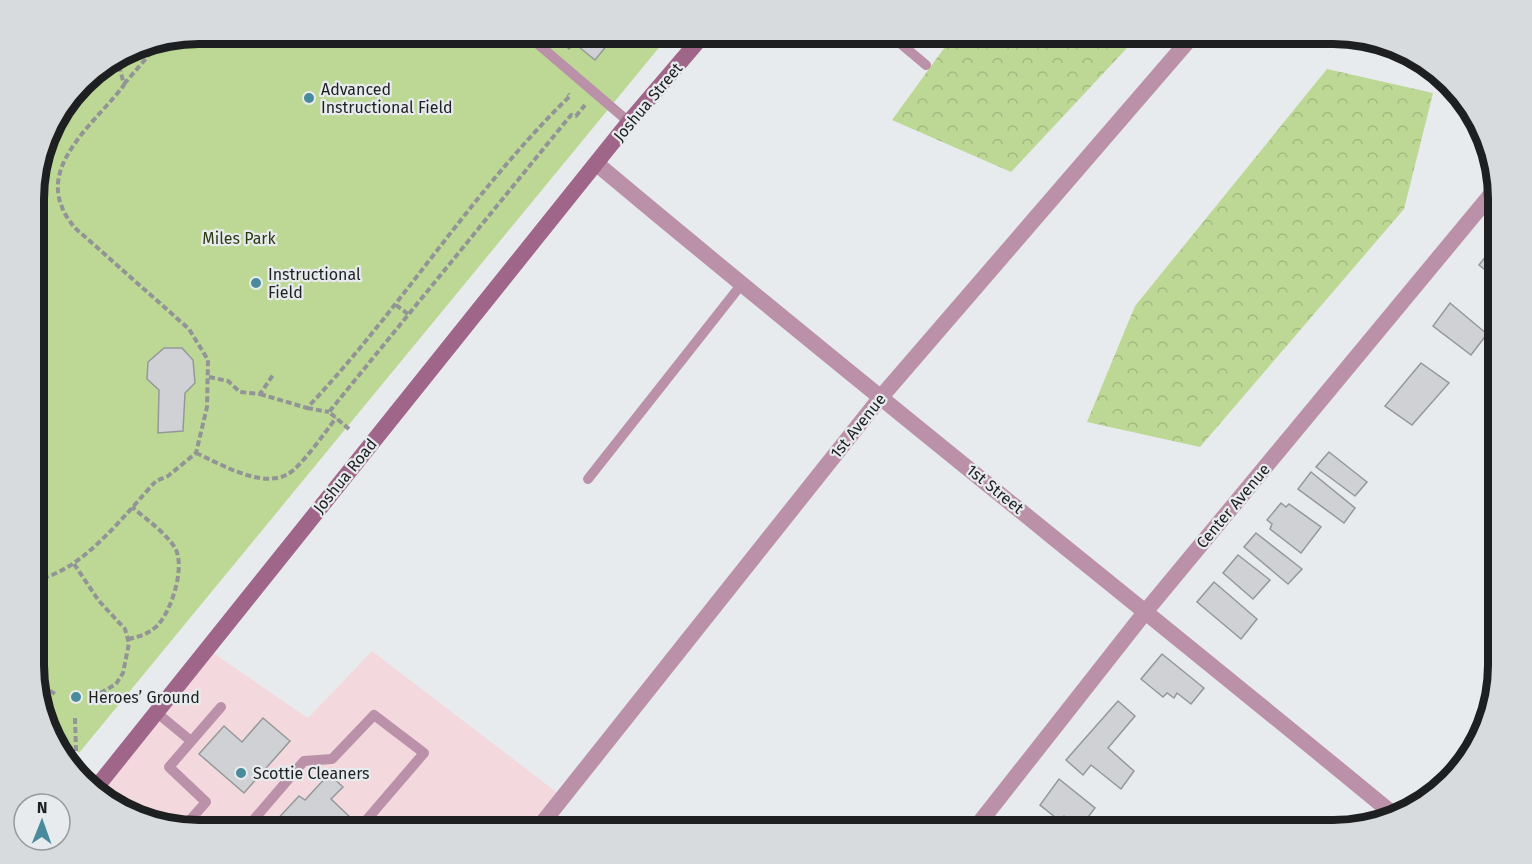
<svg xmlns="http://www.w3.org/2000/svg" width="1532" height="864" viewBox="0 0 1532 864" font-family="'Fira Sans',sans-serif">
<defs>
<pattern id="forest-crowns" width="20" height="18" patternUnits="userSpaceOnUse" patternTransform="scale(1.5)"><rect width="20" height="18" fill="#bdd895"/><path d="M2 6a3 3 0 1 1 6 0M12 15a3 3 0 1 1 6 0" fill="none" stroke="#a2b980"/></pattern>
</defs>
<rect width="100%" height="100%" fill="#e8ebed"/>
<path fill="#f3d9dd" d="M 206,648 L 308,718 L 372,651 L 563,797 L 536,831 L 199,831 L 116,809 L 95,789 Z"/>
<g fill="url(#forest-crowns)">
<path d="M 955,33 L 1141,33 L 1011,172 L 892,120 Z"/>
<path d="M 1327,69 L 1433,93 L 1404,209 L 1200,447 L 1087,422 L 1135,306 Z"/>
</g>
<path fill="#bdd895" d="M 199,33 L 671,33 L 79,753 L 51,730 L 34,686 L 34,178 L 50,125 L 89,74 L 136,46 Z"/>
<g fill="#cfd1d4" stroke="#95989a" stroke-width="1.5">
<path d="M 472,33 L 496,33 L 486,45 Z"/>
<path d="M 553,33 L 617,33 L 595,60 L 574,43 L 569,49 L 552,35 Z"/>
<path d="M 1494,246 L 1499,250 L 1499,304 L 1485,293 L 1495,278 L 1479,265 Z"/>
<path d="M 1450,303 L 1487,334 L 1471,355 L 1433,326 Z"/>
<path d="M 164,348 L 182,348 L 193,360 L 195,383 L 185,393 L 183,431 L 158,433 L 159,390 L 147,379 L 148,362 Z"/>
<path d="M 1421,363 L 1449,383 L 1412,425 L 1385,406 Z"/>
<path d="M 1329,452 L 1367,482 L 1355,496 L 1316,467 Z"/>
<path d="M 1311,472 L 1355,508 L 1344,523 L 1298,489 Z"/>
<path d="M 1281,503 L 1286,507 L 1289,504 L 1321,527 L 1301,553 L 1270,529 L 1272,524 L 1267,520 Z"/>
<path d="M 1256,533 L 1302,569 L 1288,584 L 1244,547 Z"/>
<path d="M 1238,555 L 1270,580 L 1253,599 L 1223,573 Z"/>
<path d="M 1214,582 L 1257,619 L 1241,639 L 1197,602 Z"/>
<path d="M 1162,654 L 1204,688 L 1191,704 L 1177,693 L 1174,698 L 1167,693 L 1163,697 L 1141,679 Z"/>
<path d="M 1118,701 L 1135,716 L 1108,748 L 1134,771 L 1121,789 L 1091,765 L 1083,775 L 1066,760 Z"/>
<path d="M 263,718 L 290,741 L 244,793 L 199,754 L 224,726 L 242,742 Z"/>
<path d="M 329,774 L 343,787 L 331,799 L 351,818 L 342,831 L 280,831 L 273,824 L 299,796 L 305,800 Z"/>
<path d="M 1059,779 L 1095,808 L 1079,829 L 1064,816 L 1060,821 L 1040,805 Z"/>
<path d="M 1018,822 L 1029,831 L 1010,831 Z"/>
</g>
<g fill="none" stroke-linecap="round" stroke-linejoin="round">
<g stroke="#929496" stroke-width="4" stroke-dasharray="6 3" stroke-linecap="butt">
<path d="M 124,84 L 162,40"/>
<path d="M 396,305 L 408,314"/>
<path d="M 209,377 L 228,381 L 240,392 L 260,394 L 273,375"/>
<path d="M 260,394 L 307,408 C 401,309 472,191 570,96 L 568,94"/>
<path d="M 307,408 L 329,412"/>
<path d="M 349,429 L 329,412 L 571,115 L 576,116 L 585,105"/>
<path d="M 196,453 C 221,464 261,489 288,474 C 301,467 326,431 336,418"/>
<path d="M 74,564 L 99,601 L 125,629 L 129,643 L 123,673 L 116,684 L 95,696"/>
<path d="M 34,579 C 79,576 127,512 156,481 L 168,476 L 196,453 L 207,407 L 208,360 L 189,329 L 74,227 C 70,221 64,214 62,207 C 42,161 99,119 124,85 L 117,57"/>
<path d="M 128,639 C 139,637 148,634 157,626 C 171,612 186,567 175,548 C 166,533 146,519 132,507"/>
<path d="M 34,682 L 57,695"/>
<path d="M 75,718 L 76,751"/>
</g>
<g stroke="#ba91a9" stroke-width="10">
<path d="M 525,33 L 629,122"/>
<path d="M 888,33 L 926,65"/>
<path d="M 588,479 L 741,285"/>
<path d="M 156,712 L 191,741"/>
<path d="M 184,827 L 206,802 L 169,767 L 221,707"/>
<path d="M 244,831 L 304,761 L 332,759 L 374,715 L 424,753 L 357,831"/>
</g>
<g stroke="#ba91a9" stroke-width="16">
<path d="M 597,164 C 859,384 1129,596 1393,814"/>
<path d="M 536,831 L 881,397 L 1195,33"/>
<path d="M 973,831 L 1146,611 L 1498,186"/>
</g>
<path stroke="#a06689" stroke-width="16" d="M 95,789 L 629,122 L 705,33"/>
</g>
<g fill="#498b9c" stroke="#e8ebed" stroke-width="2">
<circle cx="309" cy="98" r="6"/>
<circle cx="256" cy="283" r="6"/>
<circle cx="76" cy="697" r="6"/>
<circle cx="241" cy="773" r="6"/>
</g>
<g text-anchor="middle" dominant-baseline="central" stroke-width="4.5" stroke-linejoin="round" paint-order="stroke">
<g font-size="16" fill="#1e1f20" stroke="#e8ebed" text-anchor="start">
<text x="321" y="89">Advanced<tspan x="321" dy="18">Instructional Field</tspan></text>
<text x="268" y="274">Instructional<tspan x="268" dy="18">Field</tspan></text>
<text x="88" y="697">Heroes’ Ground</text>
<text x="253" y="773">Scottie Cleaners</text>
</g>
<g font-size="16" fill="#1e1f20" stroke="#e8ebed">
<text transform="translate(648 102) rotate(-50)">Joshua Street</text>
<text transform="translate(858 426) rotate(-51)">1st Avenue</text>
<text transform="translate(345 476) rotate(-51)">Joshua Road</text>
<text transform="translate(995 489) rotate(39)">1st Street</text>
<text transform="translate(1233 506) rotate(-50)">Center Avenue</text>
</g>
<g font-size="16" fill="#2c3a12" stroke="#e8ebed">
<text x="239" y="238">Miles Park</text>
</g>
</g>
<path d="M0 0H1532V864H0ZM199 44H1333A155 155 0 0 1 1488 199V665A155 155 0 0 1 1333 820H199A155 155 0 0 1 44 665V199A155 155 0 0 1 199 44Z" fill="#d8dbdd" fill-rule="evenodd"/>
<path fill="none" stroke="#1e1f20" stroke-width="8" d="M199 44H1333A155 155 0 0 1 1488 199V665A155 155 0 0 1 1333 820H199A155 155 0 0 1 44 665V199A155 155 0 0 1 199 44Z"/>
<g transform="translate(42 822) rotate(1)"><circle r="28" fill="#e8ebed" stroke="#97999b" stroke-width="1.5"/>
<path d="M0-4.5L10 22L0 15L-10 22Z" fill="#498b9c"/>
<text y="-9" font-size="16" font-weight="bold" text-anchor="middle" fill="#1e1f20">N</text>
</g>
</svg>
